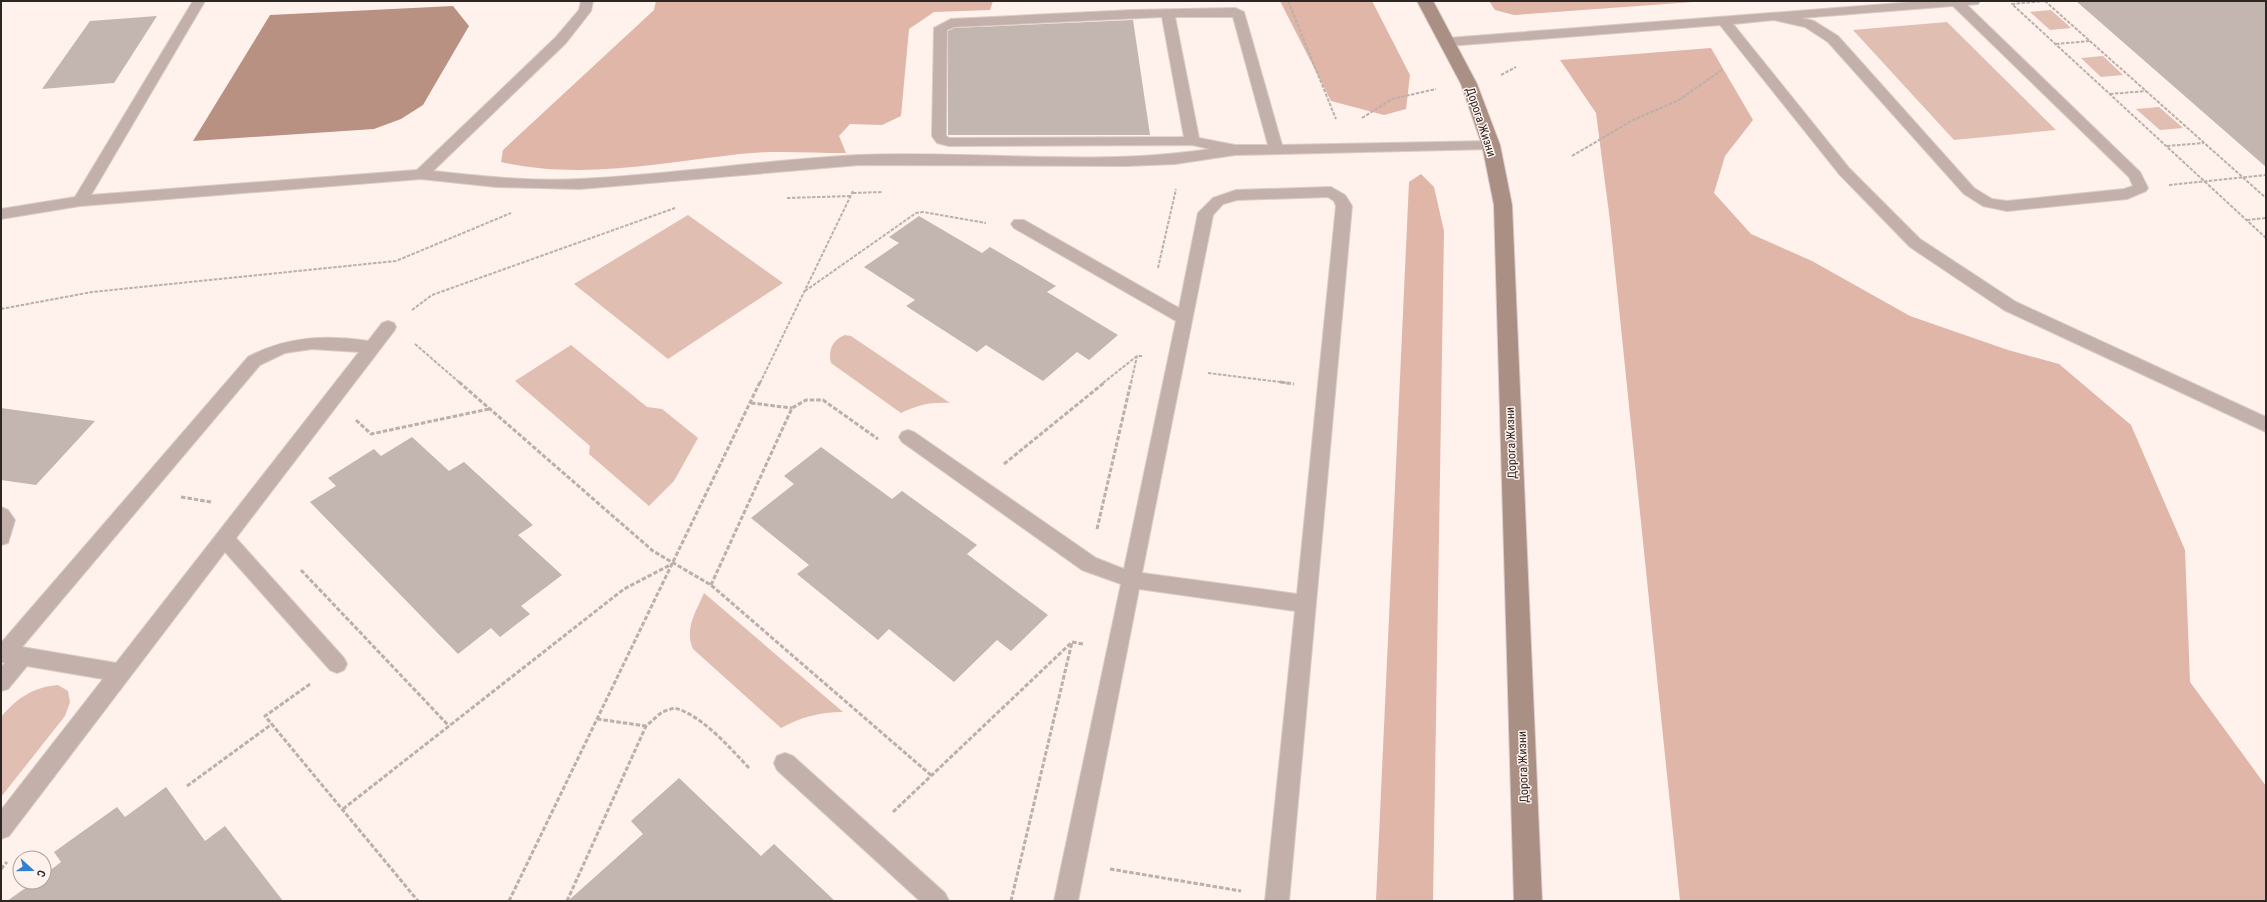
<svg xmlns="http://www.w3.org/2000/svg" width="2267" height="902" viewBox="0 0 2267 902" font-family="'Roboto Condensed',sans-serif">
<rect width="100%" height="100%" fill="#fff1ec"/>
<g fill="#e0beb1">
<path d="M 2051,10 L 2071,28 L 2050,30 L 2030,12 Z"/>
<path d="M 1947,22 L 2056,130 L 1954,140 L 1853,30 Z"/>
<path d="M 2103,56 L 2123,75 L 2101,77 L 2081,58 Z"/>
<path d="M 2159,107 L 2183,128 L 2160,130 L 2136,109 Z"/>
<path d="M 688,215 L 783,283 L 668,359 L 574,284 Z"/>
<path d="M 845,335 L 851,336 L 950,403 C 931,402 917,405 901,413 L 831,363 C 828,350 832,340 845,335 Z"/>
<path d="M 571,345 L 647,407 L 662,409 L 698,438 L 674,481 L 649,506 L 589,454 L 590,446 L 515,381 Z"/>
<path d="M 704,593 L 843,712 C 819,712 802,717 781,728 L 693,649 C 684,629 696,612 704,593 Z"/>
<path d="M 58,685 L 68,691 L 70,702 L 65,716 L 1,797 L 1,717 C 17,698 33,687 58,685 Z"/>
</g>
<g fill="#dfb6a7">
<path d="M 656,1 L 993,1 L 990,10 L 934,12 L 909,29 L 901,116 L 882,125 L 850,124 L 839,136 L 846,153 C 811,153 774,150 740,154 C 659,163 581,180 501,162 L 503,150 L 654,10 Z"/>
<path d="M 1280,1 L 1372,1 L 1410,75 L 1406,109 L 1384,115 L 1331,101 Z"/>
<path d="M 1489,1 L 1707,1 L 1514,15 L 1495,10 Z"/>
<path d="M 1711,48 L 1753,120 L 1725,156 L 1714,193 L 1751,234 L 1812,261 L 1910,316 L 2008,350 L 2059,364 L 2131,425 L 2185,550 L 2190,682 L 2266,786 L 2266,901 L 1680,901 L 1610,221 L 1596,113 L 1560,60 Z"/>
<path d="M 1421,174 L 1434,187 L 1444,231 L 1433,901 L 1376,901 L 1409,182 Z"/>
</g>
<path fill="#b99183" d="M 453,6 L 469,26 L 423,105 L 401,119 L 374,129 L 193,141 L 270,15 Z"/>
<g fill="#c3b5b0">
<path d="M 2076,1 L 2266,1 L 2266,167 Z"/>
<path d="M 157,16 L 114,83 L 42,89 L 90,21 Z"/>
<path d="M 1133,20 L 1150,135 L 948,135 L 948,31 L 954,28 Z"/>
<path d="M 919,216 L 982,253 L 990,247 L 1056,286 L 1047,292 L 1118,335 L 1089,360 L 1077,352 L 1043,381 L 986,345 L 977,352 L 906,306 L 915,300 L 864,267 L 899,243 L 889,237 Z"/>
<path d="M 1,408 L 95,421 L 36,485 L 1,480 Z"/>
<path d="M 412,437 L 449,471 L 464,462 L 533,525 L 518,535 L 562,575 L 521,606 L 530,614 L 500,637 L 491,628 L 458,654 L 310,502 L 336,486 L 328,478 L 374,449 L 381,456 Z"/>
<path d="M 821,447 L 892,499 L 902,491 L 977,545 L 967,554 L 1048,615 L 1011,651 L 997,640 L 954,682 L 889,629 L 878,640 L 797,574 L 809,565 L 751,518 L 794,484 L 784,476 Z"/>
<path d="M 679,778 L 761,856 L 774,844 L 835,901 L 568,901 L 643,834 L 631,821 Z"/>
<path d="M 166,787 L 205,841 L 225,826 L 283,901 L 7,901 L 34,882 L 44,882 L 44,875 L 61,862 L 54,852 L 117,807 L 125,817 Z"/>
</g>
<g fill="none" stroke-linecap="round" stroke-linejoin="round">
<defs>
<g id="lane">
<path d="M 193,1 L 205,1 L 91,195 L 417,170 L 556,37 L 579,10 L 581,1 L 593,1 L 591,11 L 566,43 L 433,171 C 482,176 532,182 581,179 C 674,174 766,160 858,155 C 975,150 1094,167 1210,149 L 1192,145 L 949,146 L 937,143 L 932,136 L 934,28 L 951,19 L 1132,10 L 1235,8 L 1244,12 L 1282,145 L 1491,141 L 1498,145 L 1491,149 L 1235,155 L 1175,164 L 1126,166 L 859,165 L 580,189 L 496,187 L 421,179 L 80,206 L 1,219 L 1,209 L 75,197 ZM 1162,17 L 1184,137 L 949,138 L 946,136 L 947,30 L 954,27 ZM 1175,17 L 1233,17 L 1268,145 L 1235,145 L 1199,138 Z"/>
<path d="M 1925,1 L 1980,1 L 1978,4 L 1967,5 L 2140,172 L 2148,188 L 2146,191 L 2127,199 L 2007,211 L 1983,206 L 1964,194 L 1828,42 L 1805,27 L 1774,20 L 1733,24 L 1849,168 L 1920,239 L 2016,302 L 2266,417 L 2266,432 L 2004,310 L 1910,247 L 1839,174 L 1720,25 L 1448,46 L 1441,42 L 1448,38 ZM 1953,6 L 2129,177 L 2133,186 L 2124,189 L 2007,201 L 1992,199 L 1974,188 L 1838,36 L 1814,21 L 1801,18 Z"/>
<path d="M 1331,187 L 1345,195 L 1352,206 L 1289,901 L 1265,901 L 1295,611 L 1139,589 L 1078,901 L 1054,901 L 1121,584 L 1082,570 L 902,442 L 899,437 L 902,432 L 908,430 L 914,432 L 1096,558 L 1124,569 L 1176,321 L 1014,228 L 1011,224 L 1014,220 L 1024,220 L 1179,308 L 1198,213 L 1213,198 L 1236,190 ZM 1328,197 L 1334,201 L 1336,206 L 1297,594 L 1142,573 L 1213,215 L 1223,204 L 1237,200 Z"/>
<path d="M 388,321 L 394,323 L 396,327 L 394,331 L 236,538 L 344,658 L 347,664 L 344,670 L 337,673 L 330,670 L 225,552 L 9,836 L 1,839 L 1,810 L 103,679 L 27,666 L 8,689 L 1,691 L 1,667 L 5,663 L 1,662 L 1,643 L 248,357 C 287,336 325,335 368,341 L 382,323 ZM 312,349 L 359,352 L 116,663 L 22,647 L 260,365 L 285,353 Z"/>
<path d="M 1,507 L 8,510 L 15,520 L 8,543 L 1,545 Z"/>
<path d="M 785,753 L 793,756 L 945,893 L 949,901 L 920,901 L 777,770 L 774,763 L 777,756 Z"/>
</g>
<path id="secondary" d="M 1417,1 L 1433,1 L 1477,84 L 1500,145 L 1512,205 L 1542,901 L 1514,901 L 1494,205 L 1482,145 L 1461,84 Z"/>
</defs>
<use href="#lane" stroke="#d9cdc8" stroke-width="2"/>
<use href="#secondary" stroke="#d9cdc8" stroke-width="2"/>
<g stroke="#bbb0ac" stroke-width="2" stroke-dasharray="3.5 1.5" stroke-linecap="butt">
<path d="M 1288,1 L 1336,119"/>
<path d="M 2045,1 L 2012,4 L 2266,238"/>
<path d="M 2045,1 L 2266,198"/>
<path d="M 2056,44 L 2090,41"/>
<path d="M 1501,75 L 1516,67"/>
<path d="M 2110,94 L 2146,91"/>
<path d="M 1362,118 L 1392,99 L 1436,89"/>
<path d="M 2167,146 L 2204,143"/>
<path d="M 1572,156 L 1633,120 L 1679,100 L 1723,69"/>
<path d="M 2169,185 L 2266,175"/>
<path d="M 853,193 L 882,192"/>
<path d="M 787,198 L 851,196"/>
<path d="M 2247,220 L 2266,218"/>
<path d="M 1158,268 L 1176,189"/>
<path d="M 805,291 L 916,213 L 923,212 L 986,223"/>
<path d="M 1,309 L 92,292 L 396,261 L 511,213"/>
<path d="M 412,310 L 432,295 L 675,208"/>
<path d="M 415,344 L 460,383"/>
<path d="M 1208,373 L 1288,383"/>
<path d="M 760,383 L 853,191"/>
<path d="M 1103,383 L 1137,356 L 1143,356"/>
<path d="M 1131,383 L 1137,356"/>
</g>
<g stroke="#bbb0ac" stroke-width="3" stroke-dasharray="4.5 2" stroke-linecap="butt">
<path d="M 459,382 L 653,551 L 711,585 L 932,776"/>
<path d="M 1280,382 L 1294,384"/>
<path d="M 751,403 L 792,408"/>
<path d="M 356,420 L 371,434 L 489,409"/>
<path d="M 1004,464 L 1105,382"/>
<path d="M 181,497 L 211,502"/>
<path d="M 1097,529 L 1131,382"/>
<path d="M 301,570 L 449,726"/>
<path d="M 711,585 L 792,408 L 806,400 L 823,400 L 878,439"/>
<path d="M 310,684 L 265,716 L 418,901"/>
<path d="M 597,719 L 646,726"/>
<path d="M 187,786 L 272,724"/>
<path d="M 343,809 L 624,589 L 672,564"/>
<path d="M 893,812 L 1072,642 L 1083,644"/>
<path d="M 1,869 L 7,862"/>
<path d="M 1110,869 L 1241,891"/>
<path d="M 509,901 L 760,382"/>
<path d="M 567,901 L 646,726 L 662,712 L 674,708 C 701,714 731,749 750,769"/>
<path d="M 1011,901 L 1072,642"/>
</g>
<use href="#lane" fill="#c3b0aa" fill-rule="evenodd"/>
<use href="#secondary" fill="#aa8f85" fill-rule="evenodd"/>
</g>
<g text-anchor="middle" dominant-baseline="central" stroke-width="3" stroke-linejoin="round" paint-order="stroke">
<g font-size="12" fill="#2c2725" stroke="#fff1ec">
<text transform="translate(1481 122) rotate(72)">Дорога Жизни</text>
<text transform="translate(1511 443) rotate(-92)">Дорога Жизни</text>
<text transform="translate(1523 767) rotate(-92)">Дорога Жизни</text>
</g>
</g>
<rect width="2267" height="902" fill="none" stroke="#2c2725" stroke-width="4"/>
<g transform="translate(32 870) rotate(111)"><circle r="19" fill="#fff1ec" stroke="#aba09c"/>
<path d="M0-3L7 15L0 10L-7 15Z" fill="#3082d1"/>
<text y="-6" font-size="11" font-weight="bold" text-anchor="middle" fill="#2c2725">С</text>
</g>
</svg>
